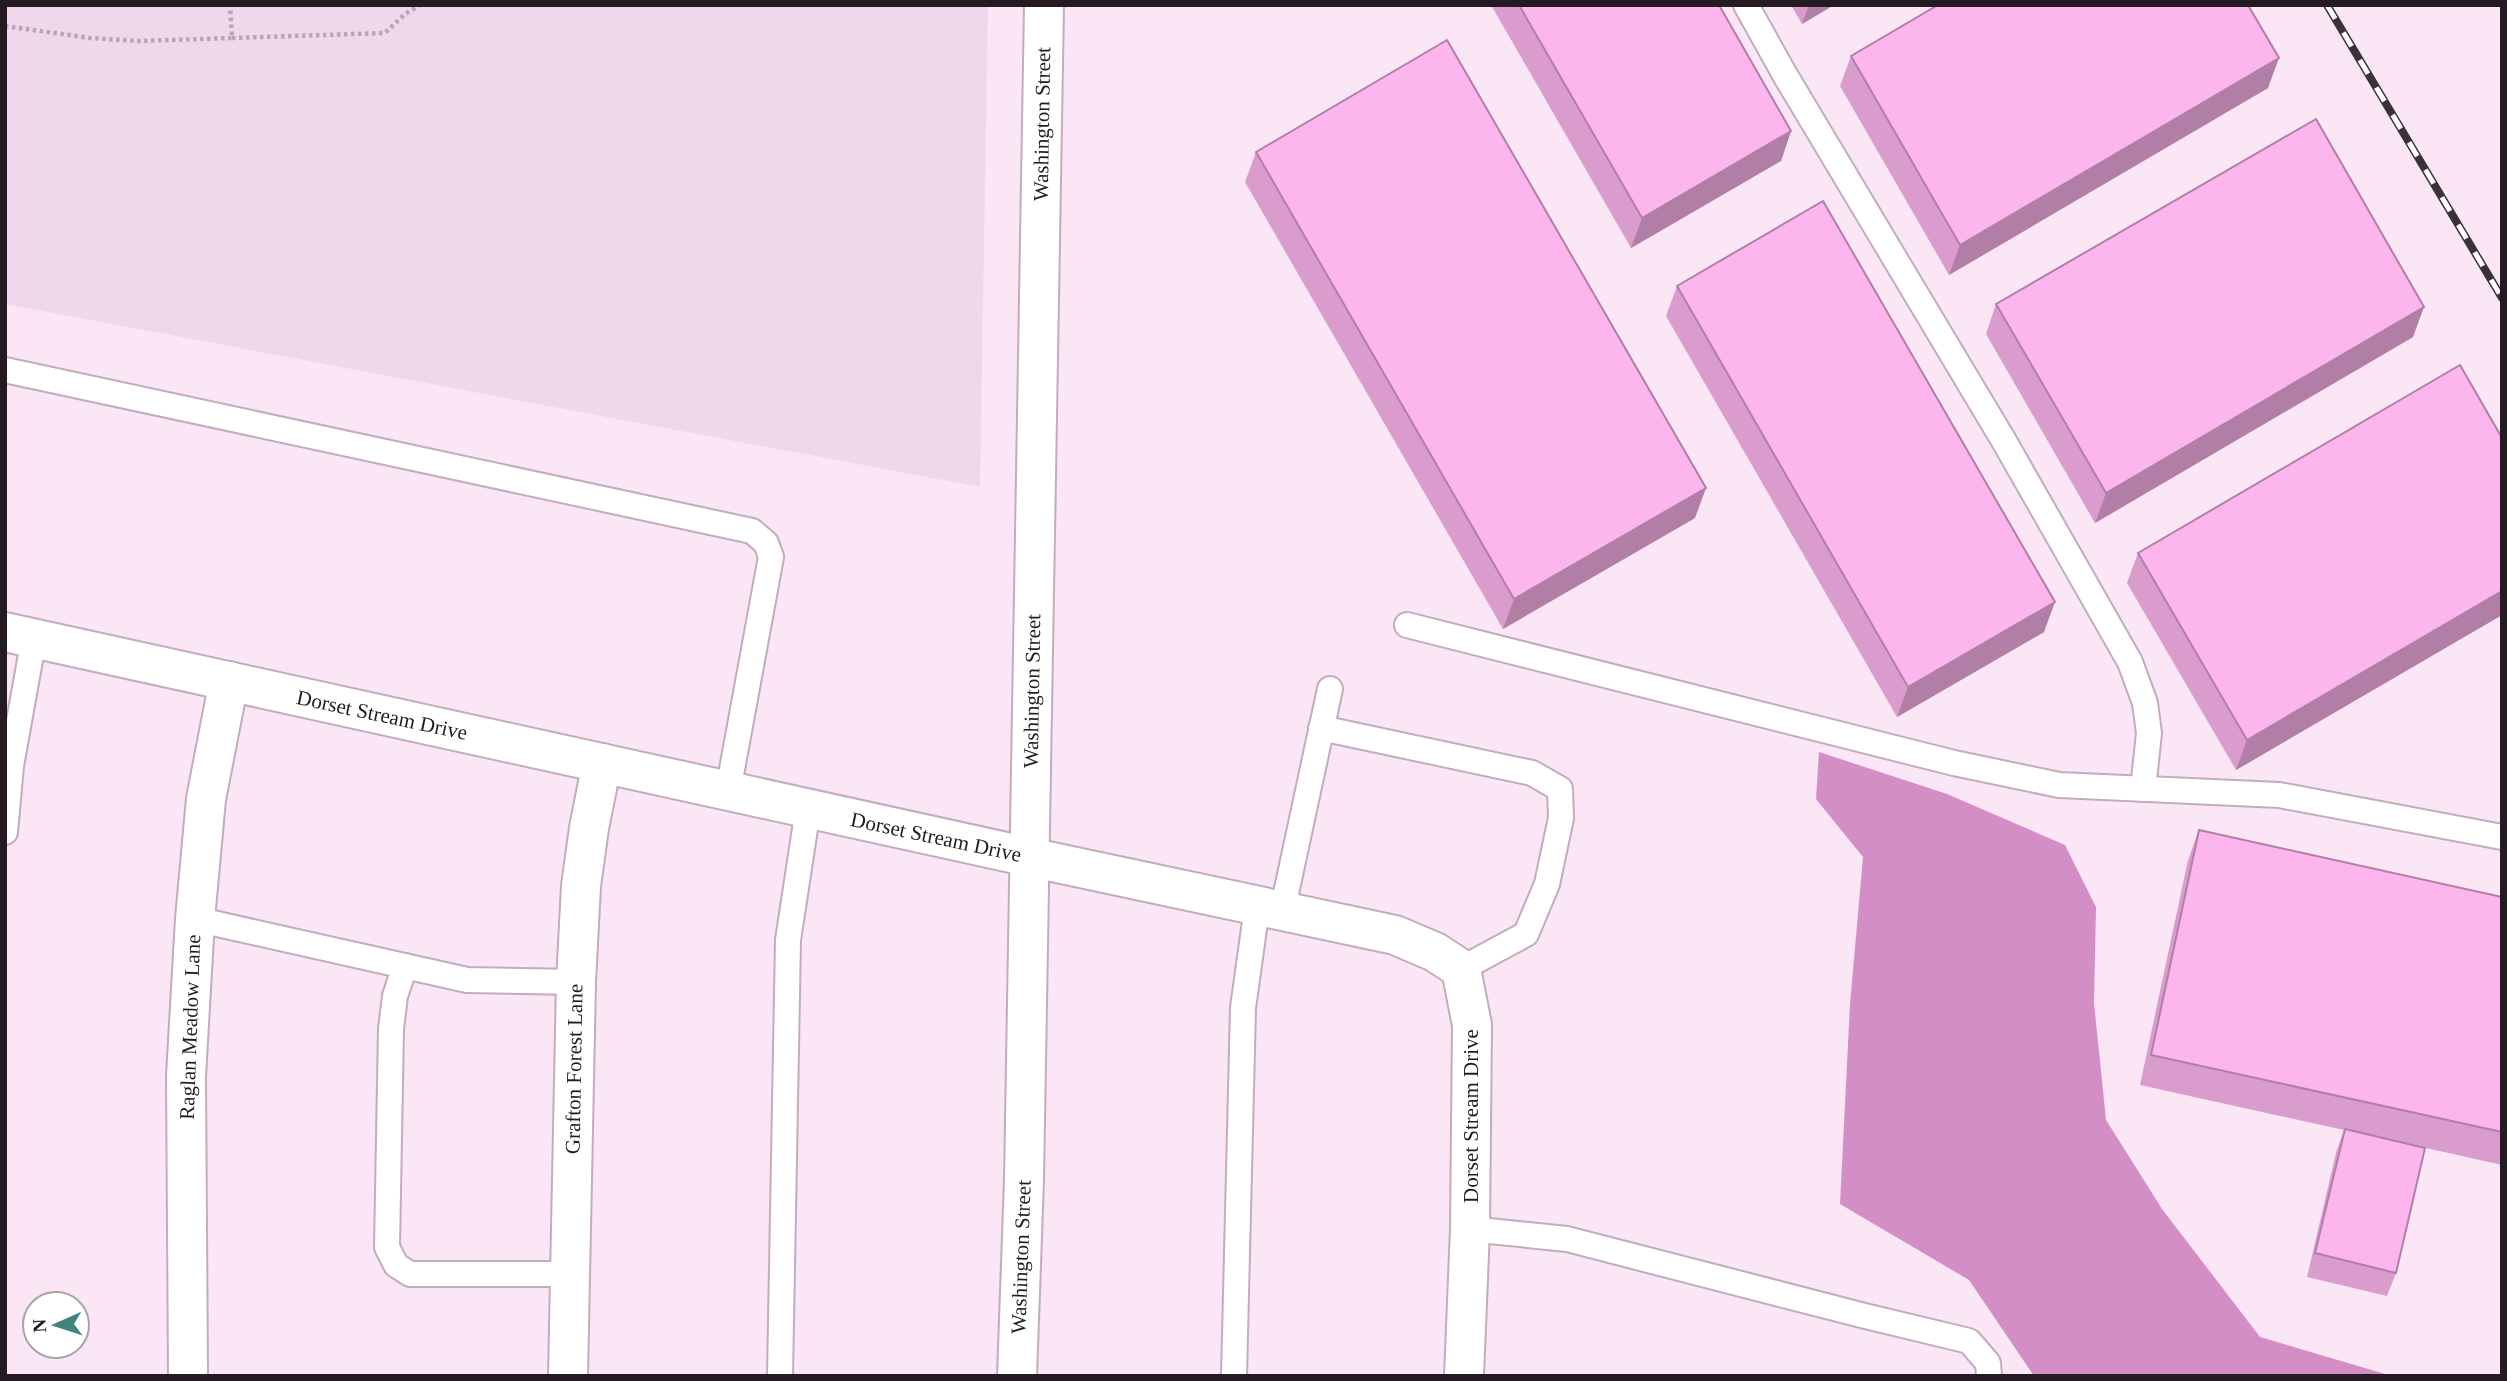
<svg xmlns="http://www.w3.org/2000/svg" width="2507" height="1381" viewBox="0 0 2507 1381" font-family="Georgia,serif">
<rect width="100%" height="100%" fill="#fae6f5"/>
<path fill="#f1d7eb" d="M 5,5 L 988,5 L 980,487 L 5,304 Z"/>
<path fill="#d38ec5" d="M 1819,752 L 1947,794 L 2065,845 L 2096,907 L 2094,1003 L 2106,1120 L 2162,1209 L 2260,1337 L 2392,1376 L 2034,1376 L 1969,1280 L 1840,1204 L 1850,1004 L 1863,857 L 1816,799 Z"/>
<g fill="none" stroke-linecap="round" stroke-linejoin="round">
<defs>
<g id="lane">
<path d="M 1746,5 L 1785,75 L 2004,441 L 2130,662 L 2145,703 L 2149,733 L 2143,789"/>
<path d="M 5,370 L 752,531 L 766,543 L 771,557 L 728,791"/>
<path d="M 1407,625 L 1954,763 L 2059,785 L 2279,795 L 2502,837"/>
<path d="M 1321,728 L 1532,773 L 1560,789 L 1561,818 L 1547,884 L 1526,934 L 1461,969"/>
<path d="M 5,832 L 11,766 L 34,638"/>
<path d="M 1282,912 L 1330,689"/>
<path d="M 195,919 L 467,980 L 576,982"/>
<path d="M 405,966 L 395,996 L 391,1029 L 387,1247 L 396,1265 L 410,1274 L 570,1274"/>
<path d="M 1470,1229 L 1567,1239 L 1865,1316 L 1969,1341 L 1988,1363 L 1989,1376"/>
<path d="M 780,1376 L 788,940 L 808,809"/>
<path d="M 1234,1376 L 1243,1008 L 1257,907"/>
</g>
<g id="street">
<path d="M 5,632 L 1029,857 L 1395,935 L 1435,952 L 1461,969 L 1472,1025 L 1470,1229 L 1464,1376"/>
<path d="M 188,1376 L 186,1076 L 195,919 L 206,799 L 229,681"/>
<path d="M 568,1376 L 576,982 L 581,886 L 589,828 L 602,763"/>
<path d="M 1017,1376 L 1024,1180 L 1044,5"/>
</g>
</defs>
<use href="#lane" stroke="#c1adbc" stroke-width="28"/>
<use href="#street" stroke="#c1adbc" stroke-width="42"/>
<g stroke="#b7a7b3" stroke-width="4.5" stroke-dasharray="3.5 3.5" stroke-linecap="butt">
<path d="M 5,26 L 90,38 L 138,41 L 232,38 L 230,5"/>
<path d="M 232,38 L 385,33 L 405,14 L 420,5"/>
</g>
<use href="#lane" stroke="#fff" stroke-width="24"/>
<use href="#street" stroke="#fff" stroke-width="38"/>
<defs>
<path id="rail" d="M 2327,5 L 2502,298"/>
</defs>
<use href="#rail" stroke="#3b3239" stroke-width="8"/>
<use href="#rail" stroke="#fff" stroke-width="5" stroke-dasharray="16" stroke-linecap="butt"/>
</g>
<g fill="#da9ccc">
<path d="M 1491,5 L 1719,5 L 1791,131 L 1781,161 L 1631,248 Z"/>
<path d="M 1791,5 L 1834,5 L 1802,24 Z"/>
<path d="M 1851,56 L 2268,88 L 1949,275 L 1840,86 Z"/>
<path d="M 1256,152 L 1695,518 L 1503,629 L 1245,182 Z"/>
<path d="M 1677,286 L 2044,632 L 1897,717 L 1666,316 Z"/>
<path d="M 1996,304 L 2413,337 L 2095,523 L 1986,334 Z"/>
<path d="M 2502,438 L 2502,615 L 2236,770 L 2127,583 L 2138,553 Z"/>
<path d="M 2199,830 L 2502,897 L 2502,1165 L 2386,1139 L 2396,1273 L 2387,1296 L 2307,1277 L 2336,1153 L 2344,1130 L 2140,1085 L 2188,860 Z"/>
</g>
<g fill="#b17fa6">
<path d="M 1809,5 L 1834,5 L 1802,24 Z"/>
<path d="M 2279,58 L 2268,88 L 1949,275 L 1960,245 Z"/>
<path d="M 1791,131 L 1781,161 L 1631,248 L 1642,218 Z"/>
<path d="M 2424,307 L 2413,337 L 2095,523 L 2106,493 Z"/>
<path d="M 1706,488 L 1695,518 L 1503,629 L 1514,599 Z"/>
<path d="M 2502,591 L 2502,615 L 2236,770 L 2247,740 Z"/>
<path d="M 2055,602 L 2044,632 L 1897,717 L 1908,687 Z"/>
</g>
<g fill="#fdb5ed" stroke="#b17fa6" stroke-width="2">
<path d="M 1519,5 L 1719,5 L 1791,131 L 1642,218 Z"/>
<path d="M 1938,5 L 2248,5 L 2279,58 L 1960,245 L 1851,56 Z"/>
<path d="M 1447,40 L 1706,488 L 1514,599 L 1256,152 Z"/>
<path d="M 2316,119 L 2424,307 L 2106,493 L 1996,304 Z"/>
<path d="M 1823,201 L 2055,602 L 1908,687 L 1677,286 Z"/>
<path d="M 2460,365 L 2502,438 L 2502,591 L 2247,740 L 2138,553 Z"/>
<path d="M 2199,830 L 2502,897 L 2502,1132 L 2151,1055 Z"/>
<path d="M 2345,1129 L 2425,1148 L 2396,1273 L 2315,1253 Z"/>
</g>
<g text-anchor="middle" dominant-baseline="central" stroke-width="6" stroke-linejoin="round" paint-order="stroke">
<g font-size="21" fill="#231b21" stroke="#fff">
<text transform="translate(1042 124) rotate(-89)">Washington Street</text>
<text transform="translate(1032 691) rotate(-89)">Washington Street</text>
<text transform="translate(382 715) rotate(12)">Dorset Stream Drive</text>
<text transform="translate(936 837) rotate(12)">Dorset Stream Drive</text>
<text transform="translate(190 1027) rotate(-88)">Raglan Meadow Lane</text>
<text transform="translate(574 1069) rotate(-89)">Grafton Forest Lane</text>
<text transform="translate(1471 1116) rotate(-90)">Dorset Stream Drive</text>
<text transform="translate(1021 1257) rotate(-88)">Washington Street</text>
</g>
</g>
<rect width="2507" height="1381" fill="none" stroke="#231b21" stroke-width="14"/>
<g transform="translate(56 1325) rotate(267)"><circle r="33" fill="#ffffff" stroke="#a7a4a6" stroke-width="2"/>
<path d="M0-5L12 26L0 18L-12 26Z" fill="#3f857c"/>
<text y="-10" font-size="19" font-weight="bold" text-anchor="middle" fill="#231b21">N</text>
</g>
</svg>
